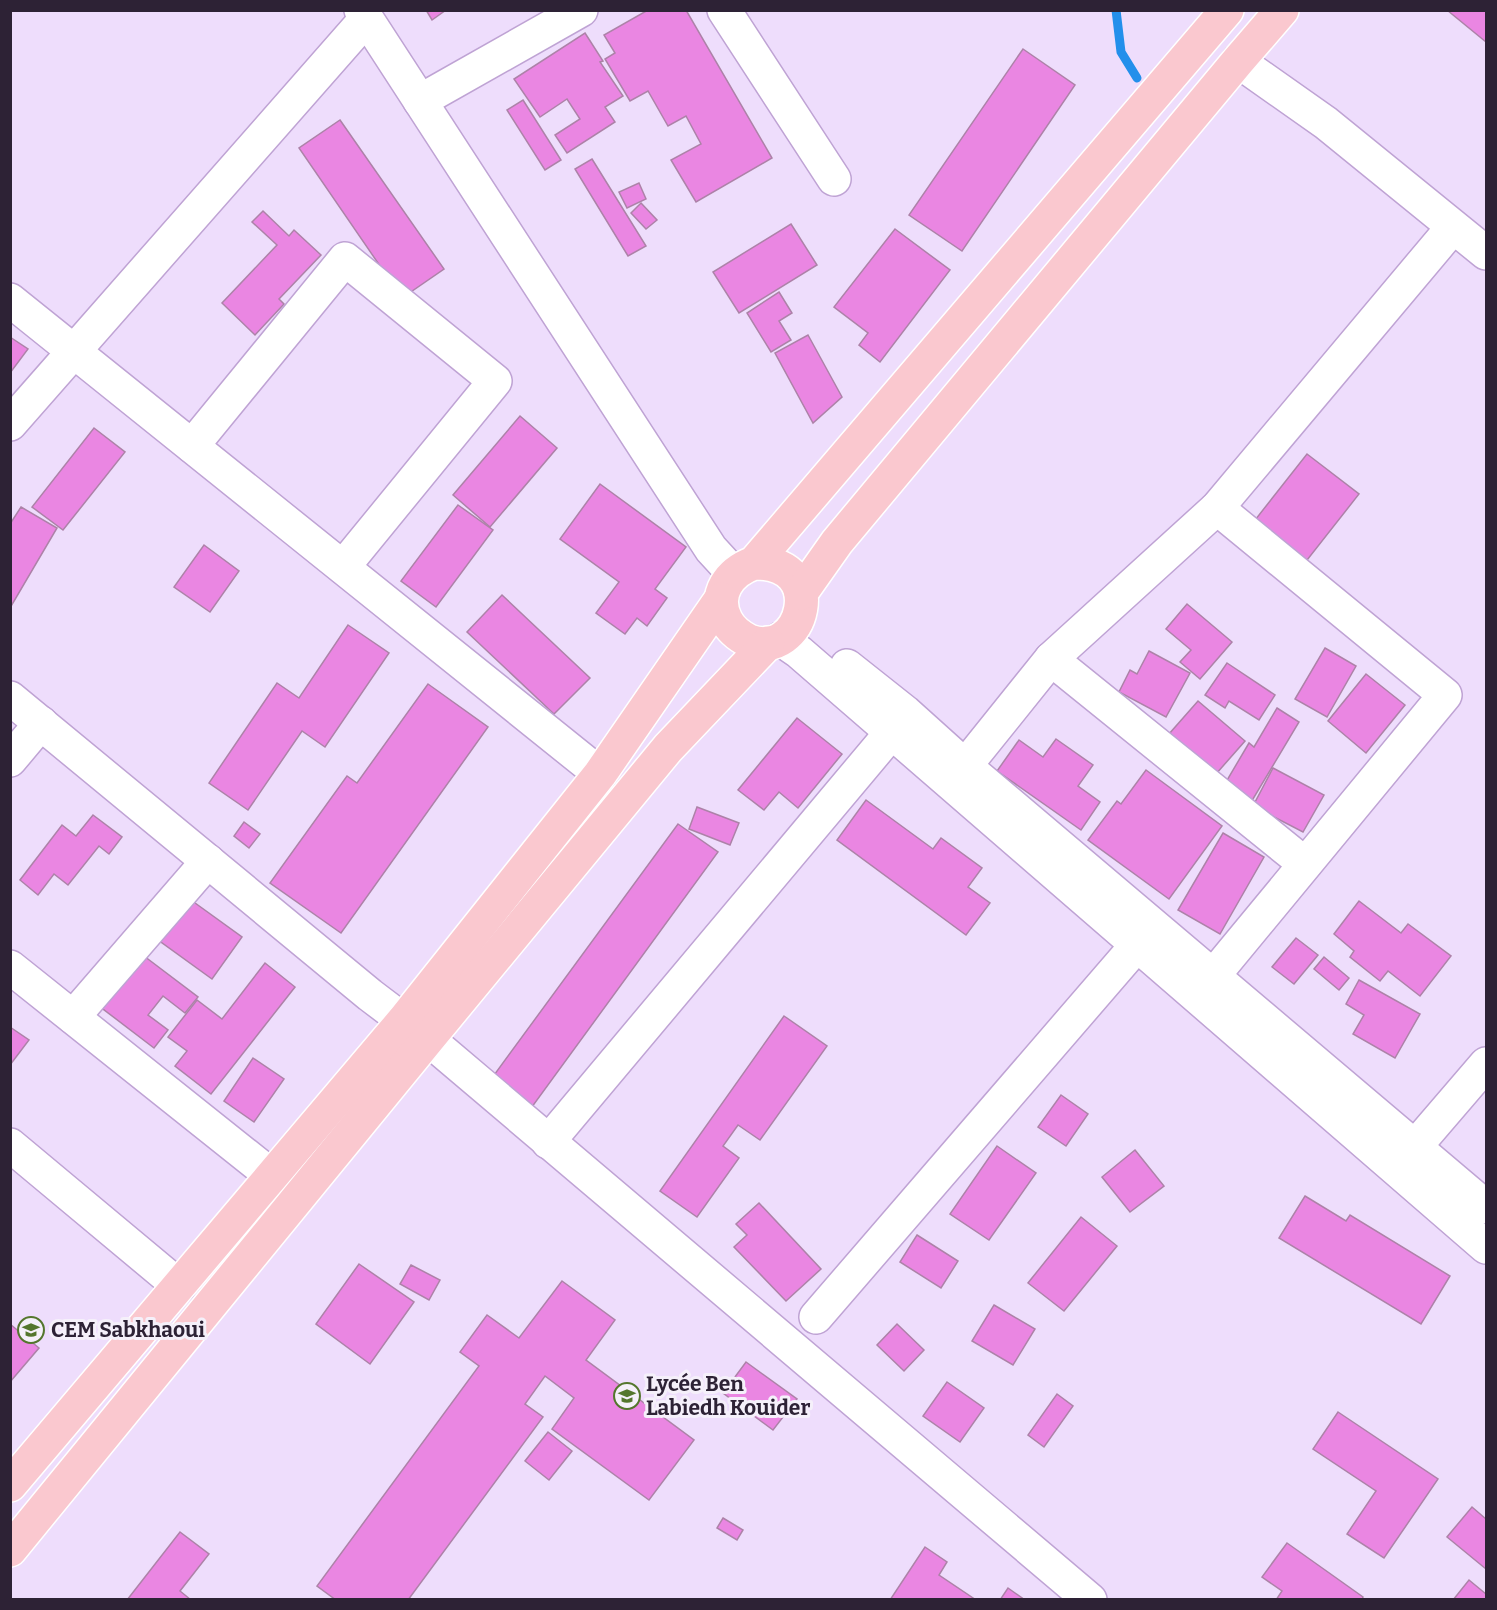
<svg xmlns="http://www.w3.org/2000/svg" width="1497" height="1610" viewBox="0 0 1497 1610" font-family="Bitter,serif">
<rect width="100%" height="100%" fill="#eeddfc"/>
<g fill="none" stroke-linecap="round" stroke-linejoin="round">
<path stroke="#238feb" stroke-width="9" d="M 1116,10 L 1121,52 L 1137,78"/>
</g>
<g fill="#ea86e2" stroke="#ad82a8" stroke-width="1.5">
<path d="M 426,10 L 446,10 L 432,20 Z"/>
<path d="M 648,10 L 686,10 L 772,158 L 696,202 L 671,160 L 701,144 L 686,116 L 668,126 L 648,91 L 630,101 L 605,59 L 615,53 L 604,35 Z"/>
<path d="M 1447,10 L 1486,10 L 1486,42 Z"/>
<path d="M 585,33 L 603,61 L 600,62 L 623,96 L 605,107 L 615,122 L 567,153 L 555,135 L 580,119 L 567,99 L 540,117 L 514,79 Z"/>
<path d="M 1023,49 L 1075,85 L 962,251 L 909,215 Z"/>
<path d="M 523,100 L 561,160 L 545,170 L 507,110 Z"/>
<path d="M 340,120 L 444,269 L 402,298 L 299,148 Z"/>
<path d="M 592,159 L 646,246 L 628,256 L 575,169 Z"/>
<path d="M 639,183 L 646,199 L 627,208 L 619,192 Z"/>
<path d="M 641,203 L 657,220 L 646,229 L 631,213 Z"/>
<path d="M 263,211 L 289,236 L 294,230 L 321,255 L 279,299 L 284,304 L 255,335 L 222,303 L 277,245 L 252,222 Z"/>
<path d="M 791,224 L 817,265 L 739,313 L 713,272 Z"/>
<path d="M 895,229 L 950,270 L 880,362 L 859,345 L 868,333 L 834,307 Z"/>
<path d="M 779,292 L 792,313 L 779,321 L 791,340 L 771,352 L 747,313 Z"/>
<path d="M 808,335 L 842,397 L 813,423 L 775,353 Z"/>
<path d="M 10,337 L 28,349 L 10,373 Z"/>
<path d="M 520,416 L 557,448 L 490,527 L 453,495 Z"/>
<path d="M 94,428 L 125,452 L 63,530 L 32,507 Z"/>
<path d="M 1307,454 L 1359,494 L 1300,569 L 1248,529 Z"/>
<path d="M 600,484 L 686,547 L 655,589 L 667,598 L 647,626 L 637,618 L 625,634 L 596,613 L 619,582 L 560,539 Z"/>
<path d="M 458,505 L 493,530 L 436,607 L 401,581 Z"/>
<path d="M 21,507 L 57,528 L 10,608 L 10,524 Z"/>
<path d="M 204,545 L 239,571 L 210,612 L 174,587 Z"/>
<path d="M 502,595 L 590,678 L 554,714 L 467,632 Z"/>
<path d="M 1187,604 L 1232,642 L 1200,679 L 1180,662 L 1191,650 L 1166,629 Z"/>
<path d="M 348,625 L 389,653 L 325,747 L 302,731 L 248,810 L 209,783 L 277,683 L 299,698 Z"/>
<path d="M 1325,648 L 1356,666 L 1327,717 L 1295,699 Z"/>
<path d="M 1149,651 L 1190,673 L 1166,717 L 1119,692 L 1130,670 L 1137,674 Z"/>
<path d="M 1227,663 L 1275,695 L 1259,720 L 1229,701 L 1225,708 L 1205,695 Z"/>
<path d="M 1366,674 L 1405,705 L 1366,753 L 1328,721 Z"/>
<path d="M 428,684 L 488,727 L 341,933 L 270,883 L 347,776 L 357,783 Z"/>
<path d="M 1198,701 L 1245,741 L 1216,774 L 1169,734 Z"/>
<path d="M 1277,708 L 1299,722 L 1250,804 L 1223,787 L 1249,743 L 1254,747 Z"/>
<path d="M 797,718 L 842,754 L 798,808 L 779,792 L 764,810 L 738,790 Z"/>
<path d="M 1056,739 L 1093,765 L 1078,786 L 1100,802 L 1081,830 L 997,771 L 1019,740 L 1043,757 Z"/>
<path d="M 1273,768 L 1324,795 L 1303,832 L 1253,806 Z"/>
<path d="M 1146,770 L 1222,826 L 1169,899 L 1088,840 L 1117,801 L 1121,804 Z"/>
<path d="M 866,800 L 933,849 L 941,838 L 982,868 L 968,887 L 990,903 L 966,935 L 837,840 Z"/>
<path d="M 697,807 L 739,823 L 730,845 L 689,829 Z"/>
<path d="M 93,815 L 122,837 L 109,854 L 99,846 L 68,885 L 54,874 L 38,895 L 20,880 L 62,825 L 76,836 Z"/>
<path d="M 244,822 L 260,834 L 249,848 L 234,836 Z"/>
<path d="M 678,824 L 718,852 L 529,1111 L 489,1082 Z"/>
<path d="M 1223,833 L 1264,857 L 1220,934 L 1178,910 Z"/>
<path d="M 184,895 L 242,937 L 212,979 L 154,937 Z"/>
<path d="M 1359,901 L 1401,933 L 1408,924 L 1451,956 L 1420,996 L 1388,971 L 1380,981 L 1350,957 L 1354,951 L 1334,934 Z"/>
<path d="M 1296,938 L 1318,955 L 1294,984 L 1272,967 Z"/>
<path d="M 140,953 L 198,997 L 185,1013 L 163,996 L 148,1015 L 168,1030 L 154,1048 L 99,1006 Z"/>
<path d="M 1324,957 L 1349,978 L 1339,990 L 1314,969 Z"/>
<path d="M 265,963 L 295,987 L 211,1094 L 175,1066 L 187,1051 L 168,1037 L 197,1000 L 222,1019 Z"/>
<path d="M 1359,980 L 1420,1014 L 1395,1058 L 1353,1034 L 1364,1015 L 1346,1004 Z"/>
<path d="M 784,1016 L 827,1046 L 760,1140 L 738,1125 L 723,1146 L 739,1158 L 697,1217 L 660,1191 Z"/>
<path d="M 10,1027 L 29,1040 L 10,1065 Z"/>
<path d="M 253,1058 L 284,1079 L 254,1122 L 224,1101 Z"/>
<path d="M 1061,1095 L 1088,1114 L 1066,1146 L 1038,1127 Z"/>
<path d="M 997,1146 L 1036,1173 L 989,1240 L 950,1214 Z"/>
<path d="M 1135,1150 L 1164,1186 L 1130,1212 L 1102,1177 Z"/>
<path d="M 1305,1196 L 1346,1221 L 1350,1215 L 1450,1276 L 1421,1324 L 1279,1238 Z"/>
<path d="M 759,1203 L 821,1269 L 786,1301 L 734,1247 L 747,1235 L 736,1224 Z"/>
<path d="M 1081,1217 L 1117,1246 L 1064,1311 L 1028,1283 Z"/>
<path d="M 917,1235 L 958,1261 L 941,1288 L 900,1262 Z"/>
<path d="M 359,1264 L 414,1302 L 370,1364 L 316,1324 Z"/>
<path d="M 411,1265 L 440,1280 L 429,1300 L 400,1284 Z"/>
<path d="M 562,1281 L 615,1320 L 586,1360 L 694,1440 L 649,1500 L 552,1429 L 574,1398 L 545,1376 L 525,1404 L 543,1417 L 408,1600 L 336,1600 L 317,1586 L 479,1366 L 460,1352 L 487,1315 L 519,1338 Z"/>
<path d="M 994,1305 L 1035,1329 L 1013,1365 L 972,1341 Z"/>
<path d="M 10,1324 L 39,1348 L 10,1382 Z"/>
<path d="M 897,1324 L 924,1350 L 904,1371 L 877,1345 Z"/>
<path d="M 746,1362 L 797,1399 L 773,1430 L 723,1393 Z"/>
<path d="M 947,1382 L 984,1408 L 960,1442 L 923,1416 Z"/>
<path d="M 1057,1394 L 1073,1406 L 1044,1447 L 1028,1435 Z"/>
<path d="M 1338,1412 L 1438,1479 L 1384,1558 L 1347,1534 L 1376,1491 L 1313,1449 Z"/>
<path d="M 548,1432 L 572,1451 L 549,1480 L 525,1461 Z"/>
<path d="M 1472,1507 L 1486,1519 L 1486,1569 L 1447,1537 Z"/>
<path d="M 723,1518 L 743,1530 L 737,1540 L 717,1528 Z"/>
<path d="M 180,1532 L 209,1554 L 180,1591 L 191,1600 L 127,1600 Z"/>
<path d="M 1287,1543 L 1363,1597 L 1362,1600 L 1276,1600 L 1282,1591 L 1262,1577 Z"/>
<path d="M 925,1547 L 947,1562 L 939,1575 L 976,1600 L 890,1600 Z"/>
<path d="M 1469,1580 L 1486,1594 L 1486,1600 L 1453,1600 Z"/>
<path d="M 1008,1588 L 1025,1600 L 1000,1600 Z"/>
</g>
<g fill="none" stroke-linecap="round" stroke-linejoin="round">
<defs>
<g id="minor">
<path d="M 361,10 L 711,549 L 734,574"/>
<path d="M 724,10 L 834,179"/>
<path d="M 1238,61 L 1326,123 L 1486,253"/>
<path d="M 420,101 L 581,10"/>
<path d="M 10,300 L 600,774"/>
<path d="M 10,424 L 366,19"/>
<path d="M 192,446 L 345,259 L 495,381 L 343,567"/>
<path d="M 780,639 L 799,652 L 1486,1247"/>
<path d="M 1051,659 L 1305,864"/>
<path d="M 847,666 L 905,712 L 965,766 L 1486,1207"/>
<path d="M 10,698 L 370,995 L 428,1039 L 1090,1600"/>
<path d="M 10,760 L 41,723"/>
<path d="M 965,766 L 1051,659 L 1217,508 L 1453,227"/>
<path d="M 10,967 L 272,1176"/>
<path d="M 1199,993 L 1445,695 L 1217,508"/>
<path d="M 73,1017 L 208,861"/>
<path d="M 548,1142 L 891,733 L 902,716"/>
<path d="M 10,1145 L 179,1286"/>
<path d="M 1401,1163 L 1486,1064"/>
<path d="M 816,1317 L 1137,945"/>
</g>
<g id="major">
<path d="M 754,563 C 831,561 803,662 749,641 C 739,636 731,630 726,620 C 713,594 729,572 754,563 L 1227,10"/>
<path d="M 801,593 L 837,542 L 1238,61 L 1282,10"/>
<path d="M 10,1485 L 404,1020 L 600,774 L 721,599"/>
<path d="M 10,1550 L 428,1039 L 668,748 L 768,643"/>
</g>
</defs>
<use href="#minor" stroke="#bfa3d4" stroke-width="36"/>
<use href="#major" stroke="#fff" stroke-width="36"/>
<use href="#minor" stroke="#fff" stroke-width="33"/>
<use href="#major" stroke="#fac8cf" stroke-width="33"/>
</g>
<defs>
<symbol id="school-ring" viewBox="-11 -11 22 22"><circle r="9.5" fill="#f5f0fa" stroke="#54762d" stroke-width="1.5"/><path d="M0-5L7-2L0 1L-7-2ZM-4 1L0 2.5L4 1V4Q0 6-4 4Z" fill="#54762d"/></symbol>
</defs>
<g fill-rule="evenodd">
<use href="#school-ring" x="16" y="1315" width="30" height="30"/>
<use href="#school-ring" x="612" y="1381" width="30" height="30"/>
</g>
<g text-anchor="middle" dominant-baseline="central" stroke-width="6" stroke-linejoin="round" paint-order="stroke">
<g font-size="21" font-weight="bold" fill="#2d2235" stroke="#f5f0fa" text-anchor="start">
<text x="51" y="1330">CEM Sabkhaoui</text>
<text x="646" y="1384">Lycée Ben<tspan x="646" dy="24">Labiedh Kouider</tspan></text>
</g>
</g>
<rect width="1497" height="1610" fill="none" stroke="#2d2235" stroke-width="24"/>
</svg>
